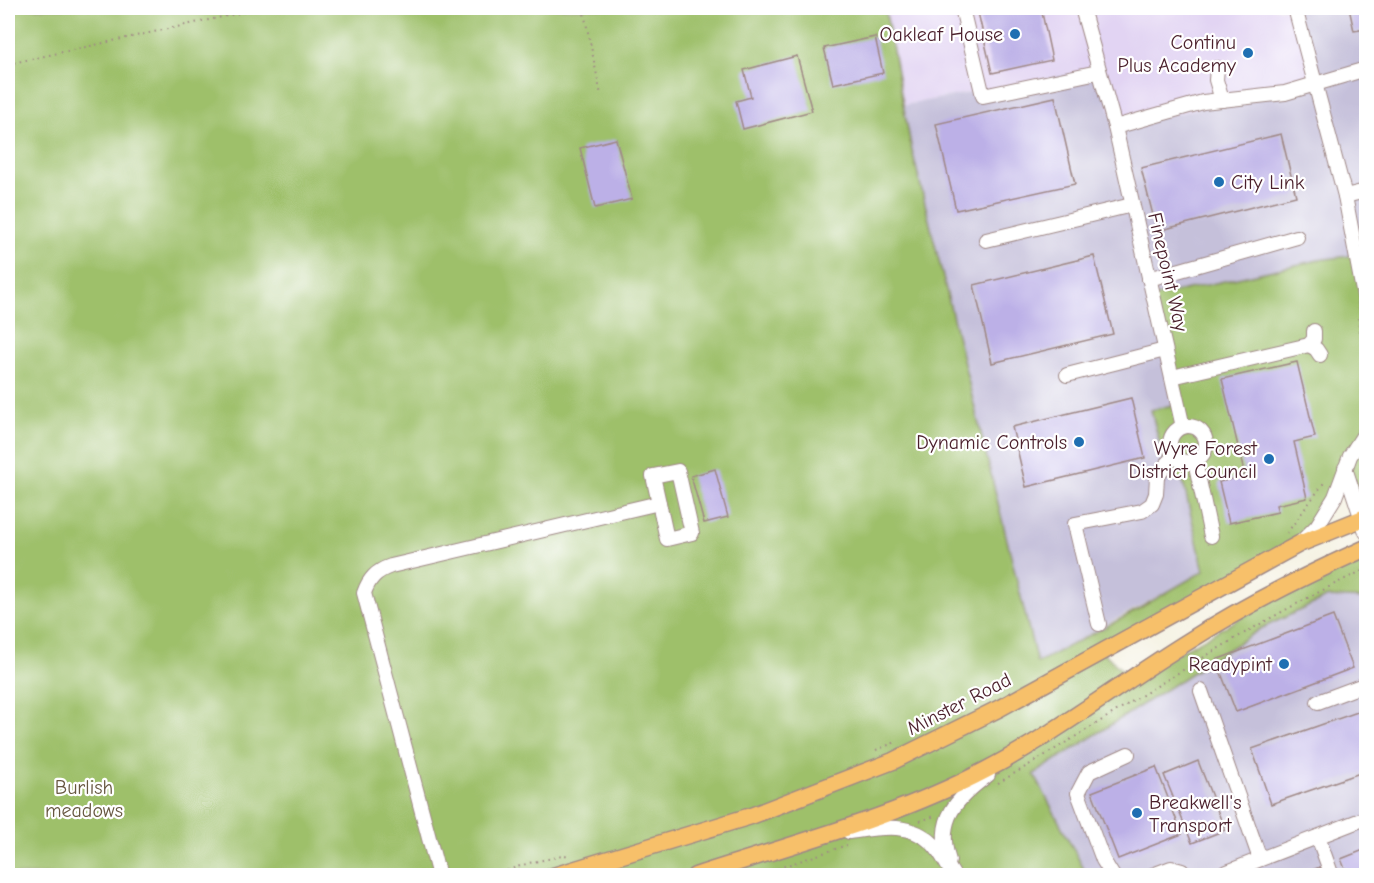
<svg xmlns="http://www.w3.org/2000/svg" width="1374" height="883" viewBox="0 0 1374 883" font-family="'Comic Neue',sans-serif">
<rect width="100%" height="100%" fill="#fff"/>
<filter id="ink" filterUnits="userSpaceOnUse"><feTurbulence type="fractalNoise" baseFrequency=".0167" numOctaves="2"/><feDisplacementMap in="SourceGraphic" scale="12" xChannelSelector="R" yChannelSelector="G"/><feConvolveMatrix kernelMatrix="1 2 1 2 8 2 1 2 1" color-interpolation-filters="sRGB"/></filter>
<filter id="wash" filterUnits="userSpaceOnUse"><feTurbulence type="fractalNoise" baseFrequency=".008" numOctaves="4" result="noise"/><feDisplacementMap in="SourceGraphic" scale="24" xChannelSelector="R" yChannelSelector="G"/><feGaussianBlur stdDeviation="1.35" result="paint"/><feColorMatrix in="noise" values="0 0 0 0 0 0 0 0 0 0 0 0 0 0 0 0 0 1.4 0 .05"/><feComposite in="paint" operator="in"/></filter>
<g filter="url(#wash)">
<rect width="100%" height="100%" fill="#f4f1e0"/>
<path fill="#e2d4f3" d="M 885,8 L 1295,8 L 1315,83 L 1115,127 L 1097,69 L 904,105 Z"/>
<g fill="#c5c0da">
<path d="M 1295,8 L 1366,8 L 1366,307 L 1357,255 L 1318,260 L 1153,297 L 1178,404 L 1152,410 L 1183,481 L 1204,571 L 1037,663 L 911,146 L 904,105 L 1098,69 L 1115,127 L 1315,83 Z"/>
<path d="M 1328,597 L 1366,599 L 1366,875 L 1087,875 L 1034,774 L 1260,629 Z"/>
</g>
<path fill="#9ec06a" stroke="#74704a" stroke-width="1.5" d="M 8,8 L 885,8 L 911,146 L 1037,663 L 1124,617 L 1204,571 L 1183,481 L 1168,475 L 1151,410 L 1177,404 L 1153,297 L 1318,260 L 1357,255 L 1366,307 L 1366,517 L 1346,469 L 1317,526 L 1103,652 L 1131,679 L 1366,548 L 1366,599 L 1328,597 L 1260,629 L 1034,774 L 1087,875 L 8,875 Z"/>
<g id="blocks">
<g fill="#bcb0e7">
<path d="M 977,8 L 1041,8 L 1052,60 L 992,73 Z"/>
<path d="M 1349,8 L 1366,8 L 1366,29 L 1354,31 Z"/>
<path d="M 875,37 L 883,73 L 833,84 L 824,48 Z"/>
<path d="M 797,56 L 812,111 L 743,129 L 736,101 L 751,97 L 744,70 Z"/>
<path d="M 1055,97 L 1075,184 L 956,210 L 936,124 Z"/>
<path d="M 1281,134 L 1296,196 L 1157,231 L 1141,168 Z"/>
<path d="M 616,139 L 632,199 L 595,208 L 580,148 Z"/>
<path d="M 1094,256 L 1113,334 L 992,363 L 974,285 Z"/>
<path d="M 1297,362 L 1315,437 L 1294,442 L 1307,498 L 1276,505 L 1278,512 L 1229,523 L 1219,482 L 1245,476 L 1222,379 Z"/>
<path d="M 1131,398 L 1145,458 L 1026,487 L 1012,427 Z"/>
<path d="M 715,469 L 728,517 L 704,523 L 691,476 Z"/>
<path d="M 1333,616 L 1353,668 L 1236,712 L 1216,660 Z"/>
<path d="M 1366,709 L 1366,771 L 1271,804 L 1252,749 Z"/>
<path d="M 1198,761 L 1225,830 L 1192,843 L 1164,775 Z"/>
<path d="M 1156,767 L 1182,834 L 1118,859 L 1092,792 Z"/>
<path d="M 1366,849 L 1366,876 L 1348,876 L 1341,859 Z"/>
<path d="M 1320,867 L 1324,876 L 1299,876 L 1299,875 Z"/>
</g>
</g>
</g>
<g filter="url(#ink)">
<use href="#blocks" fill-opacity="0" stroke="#9f8886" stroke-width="1.5"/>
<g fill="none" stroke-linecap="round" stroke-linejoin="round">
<defs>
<g id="minor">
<path d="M 962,8 L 983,96 L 1098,72"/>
<path d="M 1082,8 L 1115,127 L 1183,427"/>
<path d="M 1295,8 L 1345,196 L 1366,307"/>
<path d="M 1217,68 L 1216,80 L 1222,100"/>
<path d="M 1115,127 L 1203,102 L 1285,93 L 1366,69"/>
<path d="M 1345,196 L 1366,191"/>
<path d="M 986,240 L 1132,205"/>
<path d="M 1149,279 L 1297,237"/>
<path d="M 1314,331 L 1314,339 L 1309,345 L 1316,349 L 1320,355"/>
<path d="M 1067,375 L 1165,350"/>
<path d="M 1172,377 L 1309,345"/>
<circle cx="1188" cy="444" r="18"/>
<path d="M 1195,461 L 1211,536"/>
<path d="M 1345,468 L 1366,532"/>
<path d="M 678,471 L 692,533 L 667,539 L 653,476 Z"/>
<path d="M 1301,542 L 1317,526 L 1335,497 L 1350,456 L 1366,431"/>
<path d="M 1099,624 L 1075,524 L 1142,511 L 1152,504 L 1156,494 L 1157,477 L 1174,455"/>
<path d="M 1201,691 L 1260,859"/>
<path d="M 1318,702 L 1366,684"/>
<path d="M 849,832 C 878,828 910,821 933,844 C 942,853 947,866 954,876"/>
<path d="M 1318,837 L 1332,876"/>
<path d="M 949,861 C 935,819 957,798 988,775"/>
<path d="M 439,876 L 364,593 C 369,579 376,571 391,566 L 659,503"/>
<path d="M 1113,876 L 1103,860 L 1078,793 L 1089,772 L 1128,754"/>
<path d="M 1150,876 L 1171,868 L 1182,871 L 1185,876"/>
<path d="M 1217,876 L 1366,818"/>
</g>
<g id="major">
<path d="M 553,876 L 751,816 L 893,761 L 1000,708 L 1299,544 L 1366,517"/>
<path d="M 695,876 C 792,844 895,818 986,770 C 1057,733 1121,683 1189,641 C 1245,605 1306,575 1366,548"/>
</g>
</defs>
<use href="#minor" stroke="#9f8886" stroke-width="16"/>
<use href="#major" stroke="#9f8886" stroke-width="19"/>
<g stroke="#9f8886" stroke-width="2" stroke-dasharray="1.5 4.5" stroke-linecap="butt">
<path d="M 583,8 L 601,95"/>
<path d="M 8,64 L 263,8"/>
<path d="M 1358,318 L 1366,376"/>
<path d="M 1362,418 L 1366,400"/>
<path d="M 1287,533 L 1326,480"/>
<path d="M 876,750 L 896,742"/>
<path d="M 998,783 C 1121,712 1237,629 1366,569"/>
<path d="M 920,821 L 935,816"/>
<path d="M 490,876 L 529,863 L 567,855"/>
<path d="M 755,876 L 847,845"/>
</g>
<use href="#minor" stroke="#fff" stroke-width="14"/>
<use href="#major" stroke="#f7c06b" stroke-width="16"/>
</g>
</g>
<g fill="#1f6fb2" stroke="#fff" stroke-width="2">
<circle cx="1015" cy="34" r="6"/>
<circle cx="1248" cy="53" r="6"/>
<circle cx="1219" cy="182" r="6"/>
<circle cx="1079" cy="442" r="6"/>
<circle cx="1269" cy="459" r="6"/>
<circle cx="1284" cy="664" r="6"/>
<circle cx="1137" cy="813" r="6"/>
</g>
<g text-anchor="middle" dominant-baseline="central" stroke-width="4.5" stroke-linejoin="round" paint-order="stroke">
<g font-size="20" fill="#4a1f2b" stroke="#fff" text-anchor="end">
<text x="1003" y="34">Oakleaf House</text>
<text x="1236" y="42">Continu<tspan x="1236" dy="23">Plus Academy</tspan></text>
<text x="1231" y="182" text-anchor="start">City Link</text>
<text x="1067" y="442">Dynamic Controls</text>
<text x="1257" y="448">Wyre Forest<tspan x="1257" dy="23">District Council</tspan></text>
<text x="1272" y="664">Readypint</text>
<text x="1149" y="802" text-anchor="start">Breakwell's<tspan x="1149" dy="23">Transport</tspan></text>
</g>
<g font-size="20" fill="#4a1f2b" stroke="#fff">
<text transform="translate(1168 272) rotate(77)">Finepoint Way</text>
<text transform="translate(959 704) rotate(-27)">Minster Road</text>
</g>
<g font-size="20" fill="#675741" stroke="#fff">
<text x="84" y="787">Burlish<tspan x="84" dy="23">meadows</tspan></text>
</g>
</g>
<rect width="1374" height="883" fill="none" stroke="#fff" stroke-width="30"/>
</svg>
